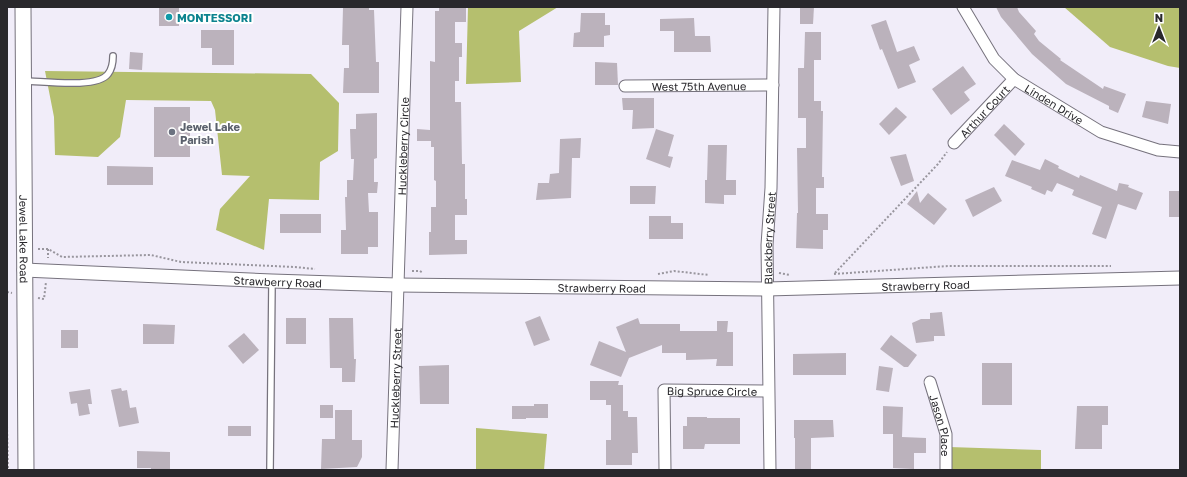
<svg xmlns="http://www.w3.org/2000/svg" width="1187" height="477" viewBox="0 0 1187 477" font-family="'Golos Text',sans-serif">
<rect width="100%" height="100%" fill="#f1edf9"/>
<g fill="#b5bf6e">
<path d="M 468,7 L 558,7 L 519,31 L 521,82 L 466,84 Z"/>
<path d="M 1064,7 L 1180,7 L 1180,68 L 1168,66 L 1110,47 Z"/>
<path d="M 45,71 L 311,74 L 339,103 L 338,151 L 320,162 L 319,200 L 269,199 L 264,250 L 216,230 L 220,209 L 250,176 L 222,175 L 215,110 L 211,101 L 126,100 L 120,137 L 98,157 L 55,155 L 54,117 Z"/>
<path d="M 476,428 L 547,434 L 544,470 L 476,470 Z"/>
<path d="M 949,447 L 1041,450 L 1041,470 L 949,470 Z"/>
</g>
<g fill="#bbb2bc">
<rect x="159" y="7" width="20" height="19"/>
<path d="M 350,7 L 369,7 L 369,10 L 374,10 L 376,62 L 379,62 L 379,93 L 343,93 L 344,68 L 349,68 L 349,45 L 342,45 L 343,8 Z"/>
<path d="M 439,7 L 466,7 L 466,22 L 455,22 L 455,43 L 462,43 L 462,57 L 459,57 L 459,81 L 455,81 L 455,102 L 461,102 L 462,164 L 465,164 L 465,199 L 467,199 L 467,215 L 455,215 L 455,240 L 467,240 L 467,254 L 429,255 L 429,232 L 431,232 L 431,207 L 436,207 L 436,181 L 434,180 L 434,147 L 431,147 L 431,141 L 417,141 L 417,129 L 430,130 L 430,61 L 435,62 L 435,11 L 439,11 Z"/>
<path d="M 800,7 L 814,7 L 813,24 L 800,24 Z"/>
<path d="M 996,7 L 1017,7 L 1019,12 L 1036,31 L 1034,34 L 1039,41 L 1061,59 L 1060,60 L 1103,89 L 1104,86 L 1126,94 L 1118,113 L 1109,109 L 1109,106 L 1066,84 L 1032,54 L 1001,17 Z"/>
<path d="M 581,13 L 605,13 L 605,25 L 610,25 L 610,35 L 604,36 L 604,47 L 573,47 L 574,33 L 580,32 Z"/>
<path d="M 694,18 L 695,36 L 710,36 L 711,52 L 674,52 L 674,31 L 660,31 L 660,19 Z"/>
<path d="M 886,20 L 897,52 L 914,46 L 920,60 L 909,65 L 916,82 L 898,89 L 882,49 L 880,50 L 871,25 Z"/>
<path d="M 201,30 L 234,30 L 234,65 L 212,65 L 212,48 L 201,48 Z"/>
<path d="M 805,32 L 821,32 L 821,60 L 814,60 L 814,101 L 821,101 L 821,111 L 823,111 L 822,177 L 824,177 L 824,188 L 816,188 L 816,214 L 828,214 L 828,230 L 823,230 L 823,249 L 796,248 L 797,213 L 798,213 L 797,148 L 806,148 L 806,118 L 798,118 L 798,68 L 804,68 Z"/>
<path d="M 130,52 L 143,53 L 142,70 L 129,69 Z"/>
<path d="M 595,62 L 617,63 L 618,85 L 595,85 Z"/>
<path d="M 963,66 L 976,84 L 964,92 L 970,100 L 951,115 L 932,89 Z"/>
<path d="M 622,98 L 654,98 L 654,128 L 632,129 L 633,110 L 623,110 Z"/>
<path d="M 1146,101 L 1171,104 L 1168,124 L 1142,117 Z"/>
<rect x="154" y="107" width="36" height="50"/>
<path d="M 896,107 L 907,117 L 889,135 L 879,124 Z"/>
<path d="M 377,113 L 377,158 L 374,159 L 374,182 L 378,182 L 377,193 L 368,193 L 369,212 L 378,212 L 378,247 L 368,247 L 368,254 L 341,254 L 341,230 L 346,230 L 345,197 L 347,197 L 347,180 L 353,180 L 354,159 L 351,159 L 350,129 L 356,129 L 356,114 Z"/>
<path d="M 1004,124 L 1025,144 L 1015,156 L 994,135 Z"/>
<path d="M 656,129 L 674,135 L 668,156 L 673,157 L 670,168 L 646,159 Z"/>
<path d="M 581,138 L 580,158 L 572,158 L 571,198 L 536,200 L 538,183 L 549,183 L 550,174 L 559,173 L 560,139 Z"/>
<path d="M 708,145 L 727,145 L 726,180 L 736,180 L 736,195 L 724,195 L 724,204 L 705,203 L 705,180 L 707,180 Z"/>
<path d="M 906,154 L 914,181 L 901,186 L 890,157 Z"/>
<path d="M 1045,159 L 1059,166 L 1058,168 L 1079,178 L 1080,175 L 1117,191 L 1119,183 L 1129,185 L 1128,187 L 1143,193 L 1136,210 L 1118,204 L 1106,239 L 1092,234 L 1102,207 L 1072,195 L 1074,190 L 1057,183 L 1052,192 L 1047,190 L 1045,195 L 1031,189 L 1032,187 L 1005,176 L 1012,160 L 1040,170 Z"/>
<path d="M 107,166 L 153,167 L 153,185 L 107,185 Z"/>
<path d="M 630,186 L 656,186 L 655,204 L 630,204 Z"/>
<path d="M 994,187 L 1002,201 L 973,217 L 965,200 Z"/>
<path d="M 917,191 L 920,203 L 928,193 L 947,209 L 934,225 L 907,204 Z"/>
<rect x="1169" y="191" width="11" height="26"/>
<rect x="280" y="214" width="41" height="19"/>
<path d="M 649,216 L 671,216 L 671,223 L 683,223 L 683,239 L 649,239 Z"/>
<path d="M 942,312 L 945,336 L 934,336 L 934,341 L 916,343 L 912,323 L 921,319 L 930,319 L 930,313 Z"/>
<path d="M 540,316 L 550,340 L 534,346 L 525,322 Z"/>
<rect x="286" y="318" width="20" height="26"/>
<path d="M 329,318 L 353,318 L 354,359 L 356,359 L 355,382 L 342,382 L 342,368 L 330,368 Z"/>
<path d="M 638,318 L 640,324 L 680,324 L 680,331 L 717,331 L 717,321 L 728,321 L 727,332 L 733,332 L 733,366 L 716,366 L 717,359 L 686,360 L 686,353 L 662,353 L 662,345 L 629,358 L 621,377 L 590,365 L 599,341 L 626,352 L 616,327 Z"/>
<path d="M 143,324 L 175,325 L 174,344 L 143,344 Z"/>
<rect x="61" y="330" width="17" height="18"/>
<path d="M 244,333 L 259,350 L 243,364 L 228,346 Z"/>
<path d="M 891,335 L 917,355 L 908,367 L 904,367 L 880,349 Z"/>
<path d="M 846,353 L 846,375 L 793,375 L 793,354 Z"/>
<rect x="982" y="363" width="30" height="42"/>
<path d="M 449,365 L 449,404 L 420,404 L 419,366 Z"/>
<path d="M 879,366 L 893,368 L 889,392 L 876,390 Z"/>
<path d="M 590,381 L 619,381 L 618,385 L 623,385 L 623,411 L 628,411 L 628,417 L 637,417 L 638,453 L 632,453 L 632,465 L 606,465 L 606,440 L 611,440 L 611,405 L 606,405 L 606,400 L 590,400 Z"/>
<path d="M 121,388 L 122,391 L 127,390 L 130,408 L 136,407 L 139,423 L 119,427 L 111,390 Z"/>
<path d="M 90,389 L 92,404 L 88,404 L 90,414 L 79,416 L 77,403 L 71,404 L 69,392 Z"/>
<path d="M 534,404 L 548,404 L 548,418 L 526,418 L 526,419 L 512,419 L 512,406 L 534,406 Z"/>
<rect x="320" y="405" width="13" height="13"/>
<path d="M 883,406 L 903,407 L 902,437 L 926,438 L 926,453 L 914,453 L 914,469 L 893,468 L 893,434 L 883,434 Z"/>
<path d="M 1077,406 L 1108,406 L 1108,425 L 1102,425 L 1102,449 L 1075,449 Z"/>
<path d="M 335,410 L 352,410 L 352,440 L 362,440 L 362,457 L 357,467 L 321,469 L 322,439 L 335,439 Z"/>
<path d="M 687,417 L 707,417 L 707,418 L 740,418 L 740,444 L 705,444 L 704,449 L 683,449 L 683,426 L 687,426 Z"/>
<path d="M 794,420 L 833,420 L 834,437 L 811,438 L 811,470 L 795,470 L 795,438 L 794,438 Z"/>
<rect x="228" y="426" width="23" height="10"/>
<path d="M 137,451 L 170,452 L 170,470 L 151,470 L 151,468 L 137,468 Z"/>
</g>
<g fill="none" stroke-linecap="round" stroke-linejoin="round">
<defs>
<g id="service">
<path d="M 24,81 C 42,81 97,89 108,74 C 112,69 113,63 113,56"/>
<path d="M 270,470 L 272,282"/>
</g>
<g id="minor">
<path id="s1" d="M 963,7 L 994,59 L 1014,79 L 1101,132 L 1158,150 L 1180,152"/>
<path id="s2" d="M 625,86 L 773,85"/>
<path id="s3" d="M 954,143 L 1014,79"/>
<path id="s4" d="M 930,382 L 946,434 L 946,470"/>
<path id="s5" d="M 392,470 L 407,7"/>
<path id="s6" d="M 665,470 L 664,390 L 768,391"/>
<path id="s7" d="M 770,470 L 767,245 L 771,188 L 774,7"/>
</g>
<g id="tertiary">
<path id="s8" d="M 24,270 L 272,281 L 397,285 L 767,289 L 1180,278"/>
</g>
<g id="secondary">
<path id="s9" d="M 23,7 L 26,470"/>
</g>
</defs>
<use href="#service" stroke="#76727d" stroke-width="8"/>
<use href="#minor" stroke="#76727d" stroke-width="13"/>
<use href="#tertiary" stroke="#76727d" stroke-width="15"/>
<use href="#secondary" stroke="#76727d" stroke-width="17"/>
<g stroke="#99969e" stroke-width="2" stroke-dasharray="2 2" stroke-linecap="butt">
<path d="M 38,249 L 48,249 L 62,257 L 151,255 L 181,262 L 295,267 L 315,269"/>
<path d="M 48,249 L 48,258"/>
<path d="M 412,271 L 420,271 L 423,273"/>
<path d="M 779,273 L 790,275"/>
<path d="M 835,273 L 938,164 L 947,152"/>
<path d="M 658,274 L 674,271 L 709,275"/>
<path d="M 834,274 L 948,266 L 1111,266"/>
<path d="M 7,292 L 12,293"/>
<path d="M 38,298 L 44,299 L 46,282"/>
<path d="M 7,426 L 8,470"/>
</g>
<use href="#service" stroke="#fff" stroke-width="5.5"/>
<use href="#minor" stroke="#fff" stroke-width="11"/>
<use href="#tertiary" stroke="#fff" stroke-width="13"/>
<use href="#secondary" stroke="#fff" stroke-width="15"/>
</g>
<circle fill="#0f9aa8" stroke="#fff" stroke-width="1.5" cx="169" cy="17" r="4"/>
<circle fill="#6b7280" stroke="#fff" stroke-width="1.5" cx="172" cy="132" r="4"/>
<g text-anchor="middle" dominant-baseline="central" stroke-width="4" stroke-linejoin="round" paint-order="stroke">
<g font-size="11" font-weight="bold" fill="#0d838f" stroke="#fff" text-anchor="start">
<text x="177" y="17">MONTESSORI</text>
</g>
<g font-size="11" fill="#29282c" stroke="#fff">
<text stroke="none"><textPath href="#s2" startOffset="74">West 75th Avenue</textPath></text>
<text stroke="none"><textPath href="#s1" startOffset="136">Linden Drive</textPath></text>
<text stroke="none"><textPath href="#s3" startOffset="44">Arthur Court</textPath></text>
<text stroke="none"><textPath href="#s5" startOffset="324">Huckleberry Circle</textPath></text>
<text stroke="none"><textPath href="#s9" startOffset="232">Jewel Lake Road</textPath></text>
<text stroke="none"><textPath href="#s7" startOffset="232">Blackberry Street</textPath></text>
<text stroke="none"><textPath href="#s8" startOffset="254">Strawberry Road</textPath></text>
<text stroke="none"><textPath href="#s8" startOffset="902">Strawberry Road</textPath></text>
<text stroke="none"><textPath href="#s8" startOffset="578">Strawberry Road</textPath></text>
<text stroke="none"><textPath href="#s5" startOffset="92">Huckleberry Street</textPath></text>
<text stroke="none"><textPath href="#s6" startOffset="128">Big Spruce Circle</textPath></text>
<text stroke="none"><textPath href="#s4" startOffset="45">Jason Place</textPath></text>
</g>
<g font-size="11" font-weight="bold" fill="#5b616d" stroke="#fff" text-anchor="start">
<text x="180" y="126">Jewel Lake<tspan x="180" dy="13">Parish</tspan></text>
</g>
</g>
<rect width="1187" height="477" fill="none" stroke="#29282c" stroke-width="16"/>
<g transform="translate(1159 28)" stroke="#ffffff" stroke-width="3" paint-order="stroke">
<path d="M0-3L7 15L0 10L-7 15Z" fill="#29282c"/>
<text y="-6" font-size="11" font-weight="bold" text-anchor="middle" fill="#29282c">N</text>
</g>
</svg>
